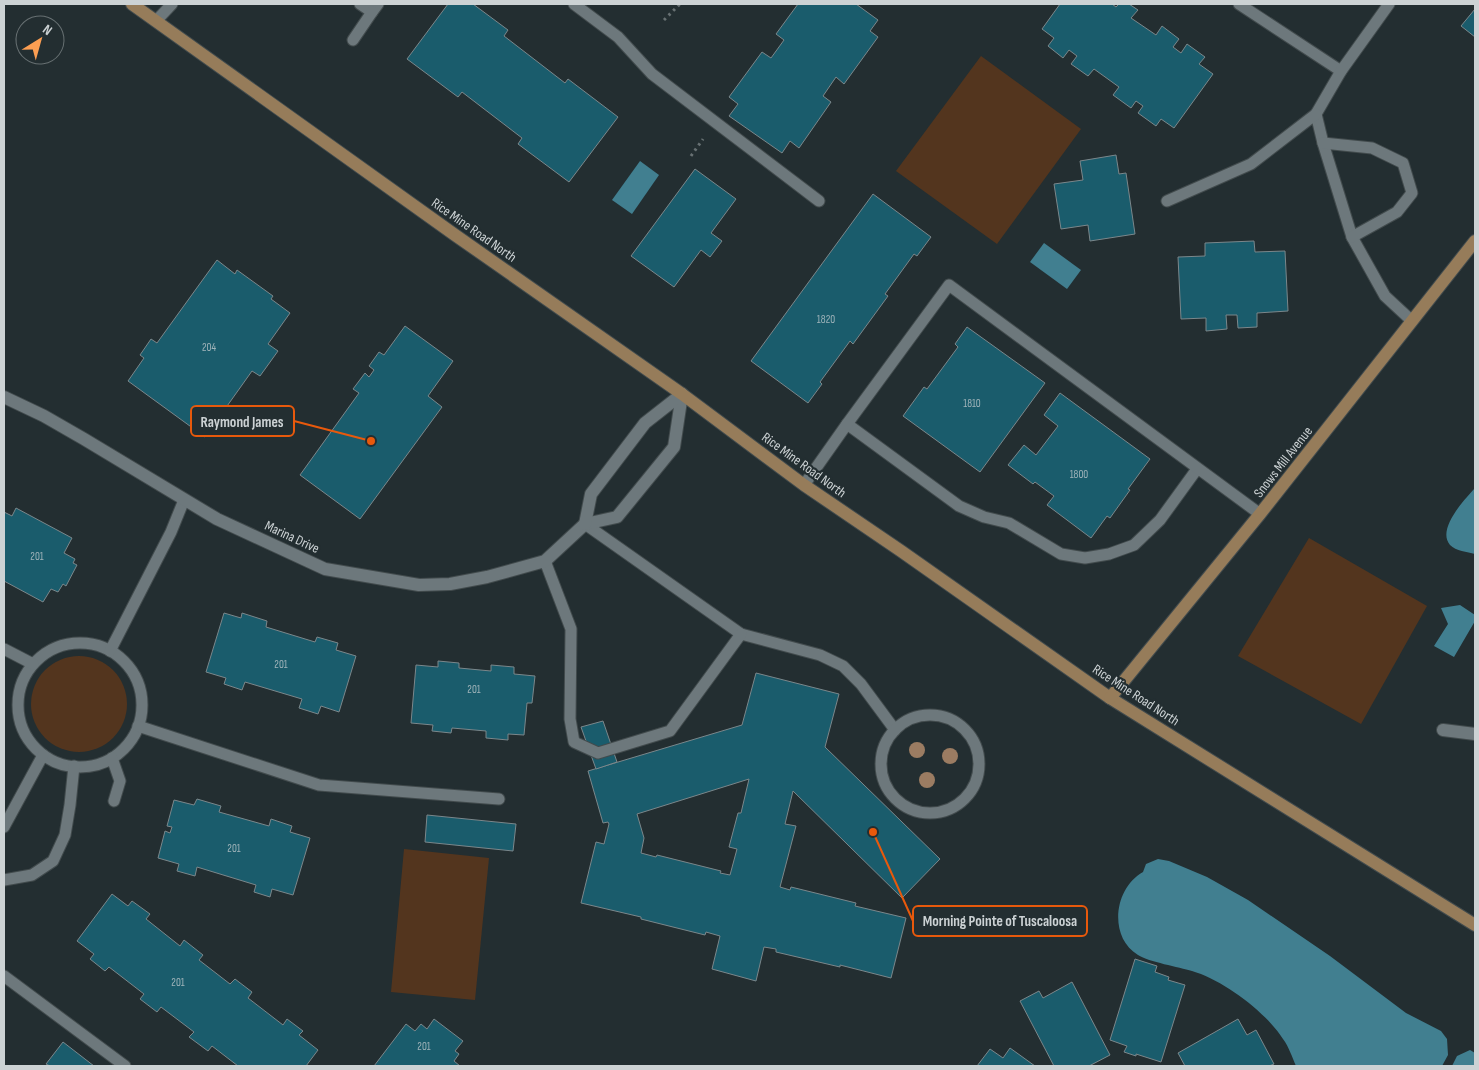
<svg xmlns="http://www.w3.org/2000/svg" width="1479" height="1070" viewBox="0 0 1479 1070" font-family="'Sofia Sans Condensed',sans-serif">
<rect width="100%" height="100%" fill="#232e31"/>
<g fill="#53351e">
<path d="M 981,56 L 1081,129 L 997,244 L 896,171 Z"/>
<path d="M 1309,538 L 1427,606 L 1361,724 L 1238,656 Z"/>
<circle cx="79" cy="704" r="48"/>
<path d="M 404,849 L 489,858 L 475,1000 L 391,992 Z"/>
</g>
<g fill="#417f90">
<path d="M 640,161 L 659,175 L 632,214 L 612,200 Z"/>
<path d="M 1044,243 L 1081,270 L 1067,289 L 1030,262 Z"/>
<path d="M 1475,488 L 1475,554 C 1467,552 1456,551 1450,545 C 1436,529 1466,498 1475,488 Z"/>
<path d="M 1460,605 L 1475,615 L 1475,621 L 1454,657 L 1434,646 L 1448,624 L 1441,608 Z"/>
<path d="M 1158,859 L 1169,861 L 1207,877 L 1248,900 L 1330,956 L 1406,1013 L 1441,1031 L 1447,1039 L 1448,1055 L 1442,1066 L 1296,1066 C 1292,1057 1289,1047 1283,1039 C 1266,1012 1223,980 1192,971 C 1179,967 1149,962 1138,955 C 1108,937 1114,888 1143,872 L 1146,864 Z"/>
<path d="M 1470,1050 L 1475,1053 L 1475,1066 L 1452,1066 L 1457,1056 Z"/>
</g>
<g fill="#1a5c6c" stroke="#7b878b" fill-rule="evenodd">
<path d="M 448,4 L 473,4 L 508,30 L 504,36 L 565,83 L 568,79 L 618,117 L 569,182 L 518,144 L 522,138 L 462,92 L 458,97 L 407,59 Z"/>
<path d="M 798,4 L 856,4 L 878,20 L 870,31 L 878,37 L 844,84 L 836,77 L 823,96 L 831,102 L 799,148 L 790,141 L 782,153 L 729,116 L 738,104 L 729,97 L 762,52 L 771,58 L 784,40 L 776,34 Z"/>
<path d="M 1060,4 L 1112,4 L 1116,7 L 1119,4 L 1129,4 L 1138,10 L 1131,18 L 1156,35 L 1162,26 L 1179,39 L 1173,47 L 1181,53 L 1187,44 L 1205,57 L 1199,64 L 1213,74 L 1174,128 L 1161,119 L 1156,126 L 1138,113 L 1143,106 L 1136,101 L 1131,108 L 1113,95 L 1119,87 L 1094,69 L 1088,76 L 1071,64 L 1077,56 L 1069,50 L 1063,58 L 1048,46 L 1054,38 L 1042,29 Z"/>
<path d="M 1475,9 L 1475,37 L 1461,26 Z"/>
<path d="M 1116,155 L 1119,174 L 1126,173 L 1135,234 L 1090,241 L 1088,225 L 1061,229 L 1054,184 L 1083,180 L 1080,161 Z"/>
<path d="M 695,169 L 736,199 L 711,233 L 722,241 L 710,257 L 701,250 L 674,287 L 631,256 Z"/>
<path d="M 873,194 L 931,237 L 917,256 L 914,254 L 885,294 L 888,296 L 853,344 L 850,341 L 820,382 L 822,384 L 808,403 L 751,361 Z"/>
<path d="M 1254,241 L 1255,252 L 1285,251 L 1288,311 L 1257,313 L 1257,327 L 1238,328 L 1237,315 L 1226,315 L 1227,329 L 1206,331 L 1206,318 L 1181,319 L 1178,257 L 1205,256 L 1205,243 Z"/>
<path d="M 217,260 L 235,274 L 237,270 L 273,296 L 271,299 L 290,313 L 268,344 L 278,351 L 260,376 L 252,371 L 205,437 L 128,381 L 144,358 L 140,355 L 151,339 L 157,343 Z"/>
<path d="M 405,326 L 453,361 L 428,396 L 442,407 L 360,519 L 300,475 L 359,393 L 353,389 L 365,373 L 369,377 L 374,370 L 369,366 L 379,352 L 384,355 Z"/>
<path d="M 967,327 L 1045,383 L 980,472 L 903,416 L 924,387 L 927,389 L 958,347 L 955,344 Z"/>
<path d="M 1060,393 L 1150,459 L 1128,489 L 1130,490 L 1110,518 L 1107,516 L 1091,538 L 1047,505 L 1054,496 L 1035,482 L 1033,484 L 1008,465 L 1024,445 L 1036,455 L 1058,426 L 1044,415 Z"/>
<path d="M 16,508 L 72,538 L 64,553 L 75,559 L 73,563 L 77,565 L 66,586 L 63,584 L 58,592 L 51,589 L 43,602 L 4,581 L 4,512 L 12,516 Z"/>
<path d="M 224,613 L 241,618 L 242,613 L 267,621 L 266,627 L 315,642 L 317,637 L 338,643 L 336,650 L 356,656 L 339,712 L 321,706 L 318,714 L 299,708 L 302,699 L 245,682 L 242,690 L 224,684 L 226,678 L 206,672 Z"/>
<path d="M 438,661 L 459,663 L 459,668 L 491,671 L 491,665 L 514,667 L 514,674 L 535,676 L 532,703 L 527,703 L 524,735 L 508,734 L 508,740 L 486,738 L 486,731 L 452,728 L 451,733 L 432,731 L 433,725 L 411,723 L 416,665 L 438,667 Z"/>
<path d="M 756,673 L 839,694 L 825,747 L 940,859 L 902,898 L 793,791 L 785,824 L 796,826 L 780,887 L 790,890 L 791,887 L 856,903 L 855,906 L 906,918 L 891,978 L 840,965 L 840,967 L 776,952 L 776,949 L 764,947 L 756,981 L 712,969 L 720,936 L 706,932 L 705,935 L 641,919 L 641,917 L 581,903 L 596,842 L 604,844 L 609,824 L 608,822 L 603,823 L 588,771 L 742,725 ZM 749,779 L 741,813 L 738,813 L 729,847 L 737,849 L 730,875 L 720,873 L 721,871 L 657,855 L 656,857 L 641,853 L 644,838 L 637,814 Z"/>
<path d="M 603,721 L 617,762 L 596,769 L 581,727 Z"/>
<path d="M 197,799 L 221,806 L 219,812 L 269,826 L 271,819 L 292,826 L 290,832 L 310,838 L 293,895 L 272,889 L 270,897 L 254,892 L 256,885 L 197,867 L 195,876 L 177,871 L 179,864 L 158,858 L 165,831 L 170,833 L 172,827 L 167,826 L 174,800 L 194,805 Z"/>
<path d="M 427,815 L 516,824 L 513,851 L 425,842 Z"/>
<path d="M 112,894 L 128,906 L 132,901 L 150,914 L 146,919 L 180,946 L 184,940 L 203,955 L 199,960 L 230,984 L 235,979 L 252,992 L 248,998 L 283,1025 L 287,1019 L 303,1031 L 299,1035 L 318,1050 L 306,1066 L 238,1066 L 212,1046 L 208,1051 L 189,1037 L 194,1032 L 161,1007 L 157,1012 L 140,999 L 144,994 L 109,967 L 105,971 L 90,959 L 94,954 L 77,941 Z"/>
<path d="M 1135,959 L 1157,966 L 1155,972 L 1169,977 L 1168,980 L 1185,985 L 1161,1062 L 1136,1054 L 1136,1056 L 1124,1052 L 1127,1046 L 1110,1040 Z"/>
<path d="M 1072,982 L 1110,1055 L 1089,1066 L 1054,1066 L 1020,1001 L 1039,991 L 1043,998 Z"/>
<path d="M 434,1019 L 463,1041 L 455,1051 L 459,1054 L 454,1061 L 460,1066 L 374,1066 L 406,1024 L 415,1031 L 421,1024 L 427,1029 Z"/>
<path d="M 1238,1019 L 1247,1035 L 1256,1030 L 1274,1064 L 1269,1066 L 1185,1066 L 1178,1053 Z"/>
<path d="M 63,1042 L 94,1066 L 50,1066 L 46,1064 Z"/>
<path d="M 1010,1048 L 1035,1066 L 977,1066 L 990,1049 L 1003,1058 Z"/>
</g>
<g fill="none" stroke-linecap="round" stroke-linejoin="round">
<defs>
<g id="service">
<path d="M 360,4 L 372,12 L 378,4"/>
<path d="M 574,4 L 618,37 L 652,74 L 819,201"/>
<path d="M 1239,4 L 1341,71"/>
<path d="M 1389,4 L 1341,71 L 1316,114 L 1323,143 L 1352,237 L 1385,296 L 1412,321"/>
<path d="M 156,21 L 172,4"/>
<path d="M 353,40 L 372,12"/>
<path d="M 1323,143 L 1372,148 L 1403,163 L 1412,193 L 1397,212 L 1352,237"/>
<path d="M 1167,201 L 1251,164 L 1316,114"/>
<path d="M 847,424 L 959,506 L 984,517 L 1009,523 L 1061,554 L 1085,558 L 1109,554 L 1134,545 L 1160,520 L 1197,469"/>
<path d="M 804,485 L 847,424 L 949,285 L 1260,514"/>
<path d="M 585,524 L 741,634 L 820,655 L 843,666 L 861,684 L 895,730"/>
<path d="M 545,561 L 571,629 L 570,719 L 574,742 L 598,753 L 670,731 L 741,634"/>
<circle cx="80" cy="705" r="62"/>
<path d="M 4,649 L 33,664"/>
<path d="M 110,651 L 171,532 L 184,500"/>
<circle cx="930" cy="764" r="49"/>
<path d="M 138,726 L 319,785 L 499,799"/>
<path d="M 112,758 L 120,781 L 114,801"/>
<path d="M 4,827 L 43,755"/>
<path d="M 4,880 L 32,875 L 53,861 L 65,835 L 70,805 L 74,766"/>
<path d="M 4,976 L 125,1066"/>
</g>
<g id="minor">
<path d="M 4,397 L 44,416 L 84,439 L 217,519 L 325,569 L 419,585 L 450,584 L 487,577 L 545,561 L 585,524 L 617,517 L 674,447 L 682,394"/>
<path d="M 585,524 L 591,494 L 645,423 L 682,394"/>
<path d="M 1443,730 L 1475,734"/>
</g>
<g id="secondary">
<path d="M 132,4 L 455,235 L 682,394 L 804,485 L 901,551 L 1110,698 L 1475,925"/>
<path d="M 1110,698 L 1260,514 L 1475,241"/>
</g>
</defs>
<use href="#service" stroke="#424b4d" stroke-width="13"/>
<use href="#minor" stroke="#424b4d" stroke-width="14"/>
<use href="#secondary" stroke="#424b4d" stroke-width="14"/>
<g stroke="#687173" stroke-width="3" stroke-dasharray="2.5 4" stroke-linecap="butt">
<path d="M 664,20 L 680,4"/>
<path d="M 691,156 L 703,139"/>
</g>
<use href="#service" stroke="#6d787c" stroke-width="11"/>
<use href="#minor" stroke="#6d787c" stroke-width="12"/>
<use href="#secondary" stroke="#967c5a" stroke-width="12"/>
</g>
<g fill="#9b7c62">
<circle cx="917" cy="750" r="8"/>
<circle cx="950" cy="756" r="8"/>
<circle cx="927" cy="780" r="8"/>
</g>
<g text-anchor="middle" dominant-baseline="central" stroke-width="4.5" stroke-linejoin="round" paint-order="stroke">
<g font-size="11" fill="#a0b4ba">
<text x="826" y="319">1820</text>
<text x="209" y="347">204</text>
<text x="972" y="403">1810</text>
<text x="1079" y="474">1800</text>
<text x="37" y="556">201</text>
<text x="281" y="664">201</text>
<text x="474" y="689">201</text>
<text x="234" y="848">201</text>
<text x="178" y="982">201</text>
<text x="424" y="1046">201</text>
</g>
<g font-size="14" fill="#ccd2d4" stroke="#232e31">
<text transform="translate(474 230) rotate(35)">Rice Mine Road North</text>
<text transform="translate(1283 462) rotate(-52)">Snows Mill Avenue</text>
<text transform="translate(804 465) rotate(36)">Rice Mine Road North</text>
<text transform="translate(292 537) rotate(25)">Marina Drive</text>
<text transform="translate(1136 695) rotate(33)">Rice Mine Road North</text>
</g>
</g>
<path fill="none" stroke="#e8590c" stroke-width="2" d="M371 441L294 421M873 832L913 921"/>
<g fill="#e8590c" stroke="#232e31" stroke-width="2">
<circle cx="371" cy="441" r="5"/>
<circle cx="873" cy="832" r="5"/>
</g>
<g fill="#232e31" stroke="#e8590c" stroke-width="2">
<rect x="191" y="406" width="103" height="30" rx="5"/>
<rect x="913" y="906" width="174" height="30" rx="5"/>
</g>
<g font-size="15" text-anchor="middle" font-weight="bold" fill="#ccd2d4">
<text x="242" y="427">Raymond James</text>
<text x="1000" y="926">Morning Pointe of Tuscaloosa</text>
</g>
<rect width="1479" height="1070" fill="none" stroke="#ccd2d4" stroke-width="10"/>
<g transform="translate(40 40) rotate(37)"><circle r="24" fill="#232e31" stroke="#677072"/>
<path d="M0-4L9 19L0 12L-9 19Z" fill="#fc9e52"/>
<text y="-8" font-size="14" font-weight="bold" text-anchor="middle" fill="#ccd2d4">N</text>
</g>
</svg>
